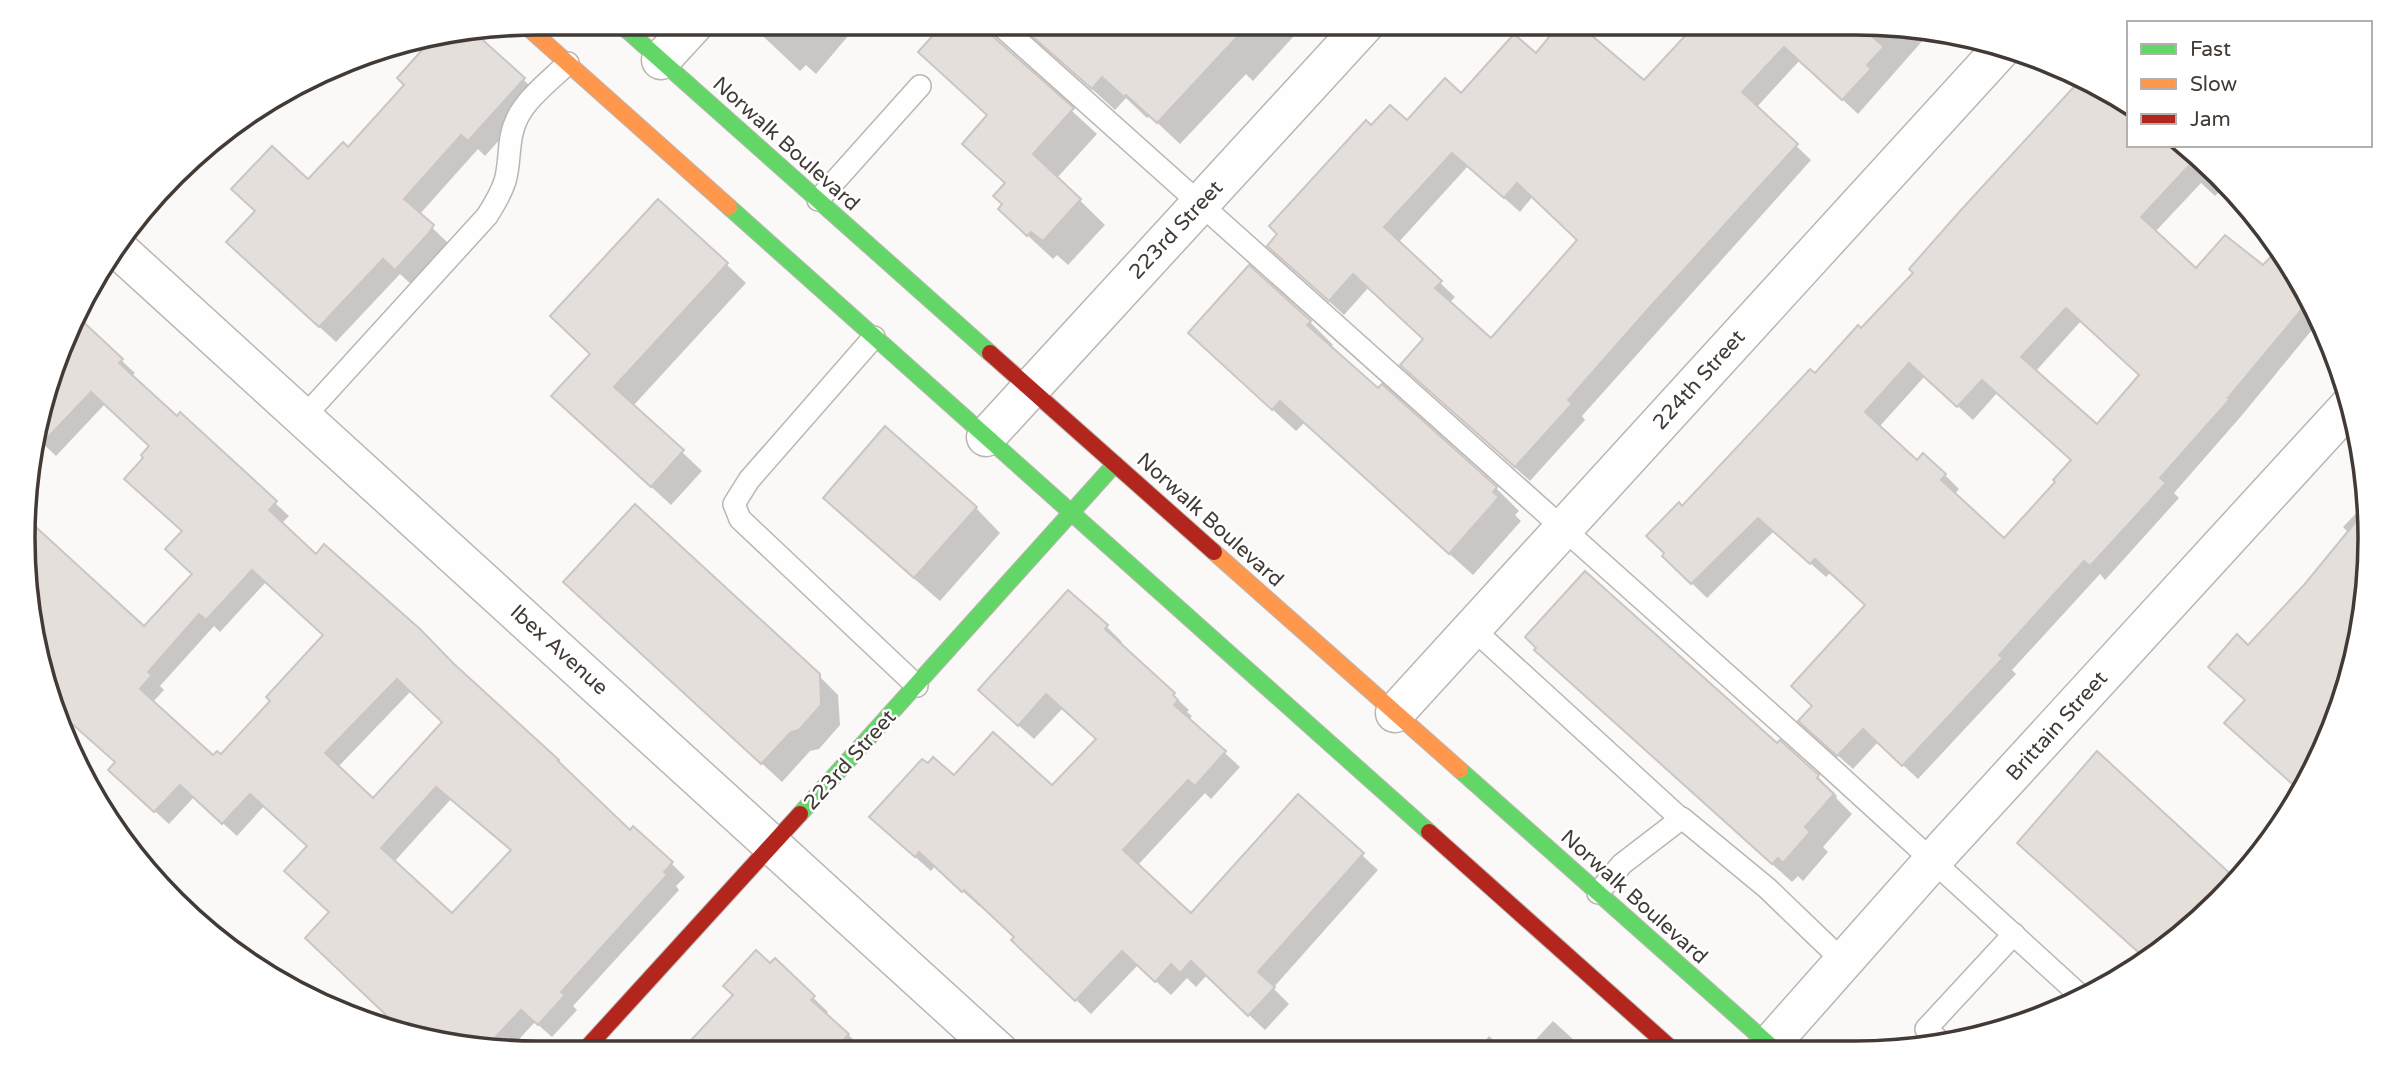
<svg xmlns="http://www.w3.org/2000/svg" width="2393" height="1076" viewBox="0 0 2393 1076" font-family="'Varela Round',sans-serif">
<rect width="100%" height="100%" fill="#fbf9f7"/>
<g fill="#0003" fill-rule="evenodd">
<path d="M 753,23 L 859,23 L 816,74 L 806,65 L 800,71 L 751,25 Z"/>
<path d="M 947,23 L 971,23 L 1009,57 L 1011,55 L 1097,134 L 1057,178 L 1105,225 L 1068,265 L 1057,255 L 1053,259 L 1025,233 L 1004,205 L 1006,185 L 964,144 L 988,116 L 920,52 Z"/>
<path d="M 1041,23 L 1300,23 L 1303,26 L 1253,81 L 1246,74 L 1180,144 L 1150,116 L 1147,118 L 1126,98 L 1115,110 L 1031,33 Z"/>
<path d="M 1700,23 L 1855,23 L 1932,30 L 1858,114 L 1800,60 L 1756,108 L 1811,160 L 1582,416 L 1585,420 L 1530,481 L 1417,379 L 1425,339 L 1369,287 L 1344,315 L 1284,260 L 1371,128 L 1408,122 L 1536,55 L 1644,83 ZM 1468,166 L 1520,212 L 1533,196 L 1579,240 L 1491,340 L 1449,303 L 1455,297 L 1398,243 Z"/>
<path d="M 473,33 L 540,95 L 485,156 L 478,149 L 419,215 L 448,243 L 412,285 L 400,274 L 336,342 L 244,258 L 308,182 L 348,149 Z"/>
<path d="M 2083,79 L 2129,103 L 2129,145 L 2185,145 L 2219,173 L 2227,183 L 2215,196 L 2201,183 L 2155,232 L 2196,271 L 2264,268 L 2281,249 L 2320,320 L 2243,414 L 2174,493 L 2179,498 L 2105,580 L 2100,574 L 2012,670 L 2016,674 L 1918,779 L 1878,742 L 1853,769 L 1815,735 L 1814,706 L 1867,606 L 1831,572 L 1826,577 L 1774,531 L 1707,598 L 1664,556 L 1683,508 L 1862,331 L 1916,273 L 1962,211 ZM 2081,321 L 2141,376 L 2097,426 L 2035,372 ZM 1925,376 L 1973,420 L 1997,393 L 2073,461 L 2058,482 L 2004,540 L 1954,495 L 1959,489 L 1945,475 L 1917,463 L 1879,427 Z"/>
<path d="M 726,264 L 746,283 L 633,406 L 702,471 L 671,505 L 573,415 Z"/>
<path d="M 77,319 L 135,373 L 131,377 L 275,503 L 289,516 L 281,524 L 316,556 L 457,669 L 558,761 L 630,832 L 672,864 L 685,877 L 676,886 L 679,890 L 573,1006 L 577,1010 L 552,1037 L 535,1022 L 509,1050 L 438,1043 L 412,1036 L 331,912 L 309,847 L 264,806 L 237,836 L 194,797 L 169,824 L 124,783 L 117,762 L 60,710 L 33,638 L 23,538 L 25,519 L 144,628 L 194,574 L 184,532 L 145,458 L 151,446 L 105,404 L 56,456 L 34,435 ZM 266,582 L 325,635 L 272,701 L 221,756 L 213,758 L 152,703 L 164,690 L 160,686 L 214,626 L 220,632 ZM 411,691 L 444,722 L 373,800 L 338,767 ZM 451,799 L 512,851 L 452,915 L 394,862 Z"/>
<path d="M 1310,322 L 1333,345 L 1330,347 L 1496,488 L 1519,511 L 1515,515 L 1521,521 L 1473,575 L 1304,423 L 1296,431 L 1190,333 Z"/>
<path d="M 825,498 L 976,508 L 1000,533 L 940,601 L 849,522 Z"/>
<path d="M 2367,502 L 2370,538 L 2360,638 L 2331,735 L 2299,790 L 2239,736 L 2246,701 L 2248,647 L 2305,586 L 2349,533 L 2343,527 Z"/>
<path d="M 1069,592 L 1107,627 L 1122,642 L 1119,645 L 1189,710 L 1187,712 L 1192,716 L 1189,720 L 1240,767 L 1211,799 L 1205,793 L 1137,866 L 1191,916 L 1298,796 L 1378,870 L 1273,988 L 1289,1004 L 1265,1030 L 1207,975 L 1196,987 L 1187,978 L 1171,995 L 1138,965 L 1091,1014 L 1028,955 L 1016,937 L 981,904 L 979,906 L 935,866 L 931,871 L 887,832 L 954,778 L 1052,787 L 1097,739 L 1063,708 L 1034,739 L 996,705 Z"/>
<path d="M 585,601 L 818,675 L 838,695 L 840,725 L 819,749 L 810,751 L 782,782 Z"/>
<path d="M 1556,669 L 1777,746 L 1812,771 L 1837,796 L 1836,798 L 1852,814 L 1823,847 L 1828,852 L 1803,881 L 1798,876 L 1792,882 Z"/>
<path d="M 2097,753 L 2235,880 L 2169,947 L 2146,960 L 2051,874 L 2020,843 Z"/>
<path d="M 775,961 L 828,1012 L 825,1015 L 868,1052 L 687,1053 Z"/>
<path d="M 1553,1021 L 1585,1050 L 1526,1050 Z"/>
<path d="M 1489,1036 L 1504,1050 L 1477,1050 Z"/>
</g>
<g fill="#e5dfdc" stroke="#cbc6c3" stroke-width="2" fill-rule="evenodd">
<path d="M 944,23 L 985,23 L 989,33 L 1074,108 L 1033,154 L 1081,199 L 1043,241 L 1031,232 L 1027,236 L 998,209 L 1002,204 L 993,196 L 1005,183 L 962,144 L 987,115 L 918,52 Z"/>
<path d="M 1017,23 L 1250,23 L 1157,123 L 1126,95 L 1124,97 L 1102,77 L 1092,89 Z"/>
<path d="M 1573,23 L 1577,23 L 1644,80 L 1697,23 L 1857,23 L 1884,47 L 1867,65 L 1871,69 L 1842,100 L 1784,47 L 1742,92 L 1798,144 L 1649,308 L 1568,400 L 1572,404 L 1515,467 L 1400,365 L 1423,339 L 1353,274 L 1329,301 L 1267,246 L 1277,234 L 1269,226 L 1366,120 L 1371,125 L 1390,105 L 1407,120 L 1445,78 L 1461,93 L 1514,34 L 1536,53 L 1554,31 L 1566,30 ZM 1452,153 L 1504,198 L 1517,183 L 1577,240 L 1491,338 L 1435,288 L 1442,281 L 1384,227 Z"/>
<path d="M 475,33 L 525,78 L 468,141 L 461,135 L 404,199 L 434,225 L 428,234 L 395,270 L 383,259 L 319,327 L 226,242 L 255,211 L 231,189 L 272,146 L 308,179 L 343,142 L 348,147 L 404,85 L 397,78 L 431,40 Z"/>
<path d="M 2082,78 L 2129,103 L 2129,145 L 2185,145 L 2198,156 L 2141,217 L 2196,268 L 2225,235 L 2263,265 L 2280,247 L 2306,295 L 2306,304 L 2228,398 L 2230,399 L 2160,478 L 2166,483 L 2090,566 L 2084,561 L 1999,655 L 2003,658 L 1902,766 L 1863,729 L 1837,756 L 1798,721 L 1812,706 L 1791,686 L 1865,605 L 1815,559 L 1810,564 L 1758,518 L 1691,584 L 1662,556 L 1664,553 L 1646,536 L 1679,502 L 1682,506 L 1810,369 L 1815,373 L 1858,325 L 1861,328 L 1913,273 L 1909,269 L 1961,210 ZM 2066,308 L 2139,375 L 2097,424 L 2021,357 ZM 1909,363 L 1957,407 L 1982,380 L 2071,460 L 2053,480 L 2055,482 L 2004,538 L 1941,480 L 1946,474 L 1923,453 L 1917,460 L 1865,412 Z"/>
<path d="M 658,199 L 728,263 L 614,387 L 684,450 L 651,487 L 551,396 L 590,354 L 550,316 Z"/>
<path d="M 1249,265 L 1311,321 L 1307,325 L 1378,388 L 1382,384 L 1497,487 L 1493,492 L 1499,497 L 1449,554 L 1280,401 L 1272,410 L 1188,333 Z"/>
<path d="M 78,317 L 123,359 L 119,363 L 177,416 L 180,412 L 277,501 L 269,510 L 316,554 L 324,544 L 420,629 L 454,664 L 559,760 L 558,761 L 630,830 L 633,826 L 673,862 L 664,872 L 667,875 L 561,992 L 565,995 L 538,1025 L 521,1010 L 485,1048 L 438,1043 L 406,1034 L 305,938 L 329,912 L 284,871 L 307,846 L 250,794 L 222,824 L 180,785 L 154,812 L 108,770 L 115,762 L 61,714 L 33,638 L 23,538 L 25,517 L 144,626 L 192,574 L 165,549 L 182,531 L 124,479 L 143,458 L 141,455 L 149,446 L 91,392 L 31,455 L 33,438 ZM 252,570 L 323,635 L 266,697 L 270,701 L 221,754 L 217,751 L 213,755 L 140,689 L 152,675 L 148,672 L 199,614 L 206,620 ZM 397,679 L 442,722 L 373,798 L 325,753 ZM 436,787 L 511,850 L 452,913 L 381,848 Z"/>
<path d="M 885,426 L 977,507 L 914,578 L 823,498 Z"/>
<path d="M 635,504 L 820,674 L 821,705 L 799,730 L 791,732 L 761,764 L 563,582 Z"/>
<path d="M 2367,508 L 2370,538 L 2360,638 L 2331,734 L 2299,790 L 2224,723 L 2245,700 L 2208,667 L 2237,634 L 2248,645 L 2304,585 Z"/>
<path d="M 1585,571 L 1777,743 L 1780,740 L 1813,770 L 1819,775 L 1817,778 L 1834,794 L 1805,827 L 1810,832 L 1783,863 L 1778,858 L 1772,864 L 1534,650 L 1536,648 L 1525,637 Z"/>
<path d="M 1068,590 L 1108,625 L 1105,629 L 1175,693 L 1173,695 L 1178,700 L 1174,705 L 1226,751 L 1195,786 L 1188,780 L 1123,850 L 1191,913 L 1298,794 L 1364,853 L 1258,972 L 1275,987 L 1248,1016 L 1191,961 L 1180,973 L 1171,964 L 1155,982 L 1122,951 L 1075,1001 L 1011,940 L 1014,937 L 964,890 L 962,892 L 919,852 L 915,857 L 869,817 L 922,759 L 928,763 L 933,757 L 954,775 L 993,732 L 1052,785 L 1096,739 L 1046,694 L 1018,726 L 978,690 Z"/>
<path d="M 2097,751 L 2236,879 L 2169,947 L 2147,960 L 2017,843 Z"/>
<path d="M 756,950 L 770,963 L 775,958 L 815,996 L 811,1000 L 849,1034 L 833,1052 L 679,1053 L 733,995 L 723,986 Z"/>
</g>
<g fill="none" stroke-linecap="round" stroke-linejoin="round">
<defs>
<g id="lane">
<path d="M 998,23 L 1822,760 L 2082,997"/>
<path d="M 818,200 L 920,86"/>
<path d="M 874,337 L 749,480 L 734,504 L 740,519 L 917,686"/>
<path d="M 303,418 L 487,216 C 494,205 501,194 505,181 C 511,161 507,140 516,121 C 525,99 551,80 568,63"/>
<path d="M 1472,628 L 1681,819"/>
<path d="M 1598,893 L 1622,864 L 1682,818 L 1767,888 L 1844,962"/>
<path d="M 1942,1043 L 1926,1029 L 2014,934"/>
</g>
<g id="street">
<path d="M 661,60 L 695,23"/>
<path d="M 118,249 L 999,1052"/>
<path d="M 986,437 L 1366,23"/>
<path d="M 1395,713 L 2003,47"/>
<path d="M 1766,1049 L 1944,848 L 2350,405"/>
</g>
<g id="fast">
<path d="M 619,23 L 990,353"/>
<path d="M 729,207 L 1429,832"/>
<path d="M 1460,770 L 1774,1049"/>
<path d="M 800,814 L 1115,464"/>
</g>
<g id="slow">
<path d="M 525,25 L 729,207"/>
<path d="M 1214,552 L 1460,770"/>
</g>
<g id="jam">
<path d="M 990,353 L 1214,552"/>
<path d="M 1429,832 L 1673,1050"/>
<path d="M 582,1053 L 800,814"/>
</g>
</defs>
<use href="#lane" stroke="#bbb6b2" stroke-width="24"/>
<use href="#street" stroke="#bbb6b2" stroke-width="41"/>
<use href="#fast" stroke="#bbb6b2" stroke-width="18"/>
<use href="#slow" stroke="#bbb6b2" stroke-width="18"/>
<use href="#jam" stroke="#bbb6b2" stroke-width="18"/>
<use href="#lane" stroke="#fefefe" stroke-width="21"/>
<use href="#street" stroke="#fefefe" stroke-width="38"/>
<use href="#fast" stroke="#63d668" stroke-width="16"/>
<use href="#slow" stroke="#ff974d" stroke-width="16"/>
<use href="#jam" stroke="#b3261e" stroke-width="16"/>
</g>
<g text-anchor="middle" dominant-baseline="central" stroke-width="5" stroke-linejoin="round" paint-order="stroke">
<g font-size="21" fill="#433a35" stroke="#fff">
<text transform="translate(786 144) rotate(42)">Norwalk Boulevard</text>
<text transform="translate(1176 230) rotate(-47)">223rd Street</text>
<text transform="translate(1699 380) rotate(-48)">224th Street</text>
<text transform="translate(1210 520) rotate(42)">Norwalk Boulevard</text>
<text transform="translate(559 650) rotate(42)">Ibex Avenue</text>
<text transform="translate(2057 726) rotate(-48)">Brittain Street</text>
<text transform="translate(850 760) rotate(-48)">223rd Street</text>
<text transform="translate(1634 897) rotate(42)">Norwalk Boulevard</text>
</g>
</g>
<path d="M0 0H2393V1076H0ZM538 35H1855A503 503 0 0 1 2358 538V538A503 503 0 0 1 1855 1041H538A503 503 0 0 1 35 538V538A503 503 0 0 1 538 35Z" fill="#fff" fill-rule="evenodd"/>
<path fill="none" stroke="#433a35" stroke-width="3.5" d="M538 35H1855A503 503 0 0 1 2358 538V538A503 503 0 0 1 1855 1041H538A503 503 0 0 1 35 538V538A503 503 0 0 1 538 35Z"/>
<rect x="2127" y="21" width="245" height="126" fill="#ffffff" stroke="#b4b0ae" stroke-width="2"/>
<rect x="2141" y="44" width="35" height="10" fill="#63d668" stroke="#b4b0ae" stroke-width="2"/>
<text x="2190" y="56" font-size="21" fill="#433a35">Fast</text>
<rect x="2141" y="79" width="35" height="10" fill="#ff974d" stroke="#b4b0ae" stroke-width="2"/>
<text x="2190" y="91" font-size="21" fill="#433a35">Slow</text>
<rect x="2141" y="114" width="35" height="10" fill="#b3261e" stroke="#b4b0ae" stroke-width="2"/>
<text x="2190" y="126" font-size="21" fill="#433a35">Jam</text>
</svg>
